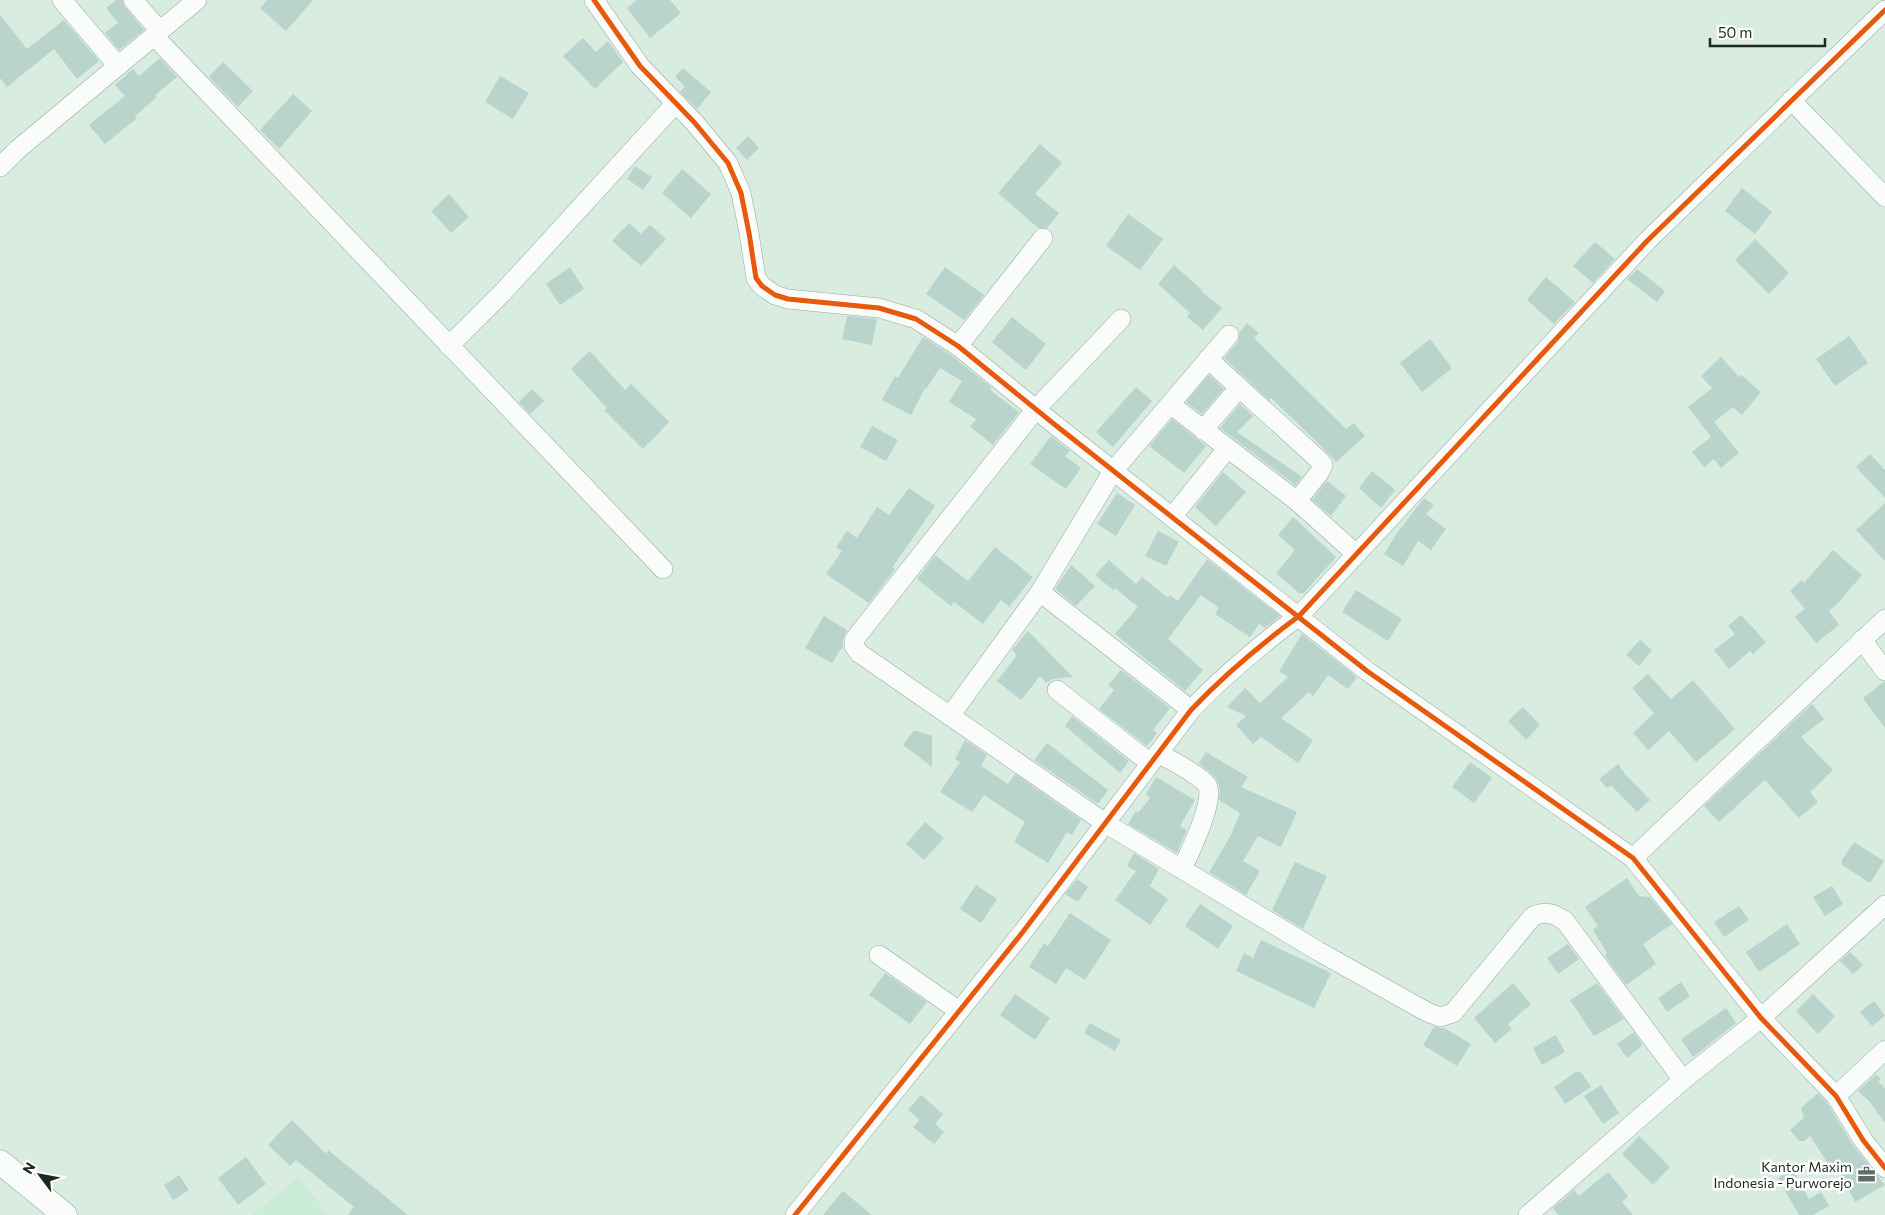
<svg xmlns="http://www.w3.org/2000/svg" width="1885" height="1215" viewBox="0 0 1885 1215" font-family="Commissioner,sans-serif">
<rect width="100%" height="100%" fill="#d8ede0"/>
<path fill="#cbedd8" d="M 299,1177 L 328,1215 L 251,1215 Z"/>
<g fill="#b9d4cc">
<path d="M 116,0 L 122,0 L 125,7 L 144,30 L 119,50 L 105,33 L 118,23 L 106,8 Z"/>
<path d="M 267,0 L 313,0 L 286,31 L 260,8 Z"/>
<path d="M 637,0 L 670,0 L 681,13 L 650,38 L 627,8 Z"/>
<path d="M 0,15 L 27,49 L 64,20 L 99,61 L 77,79 L 54,49 L 7,87 L 0,78 Z"/>
<path d="M 583,38 L 596,52 L 608,41 L 623,62 L 595,89 L 563,56 Z"/>
<path d="M 160,58 L 177,77 L 155,95 L 157,97 L 135,116 L 137,118 L 105,144 L 89,125 L 125,96 L 115,85 L 133,69 L 139,76 Z"/>
<path d="M 223,62 L 253,91 L 238,107 L 209,77 Z"/>
<path d="M 683,68 L 711,92 L 697,109 L 680,92 L 685,86 L 675,77 Z"/>
<path d="M 500,76 L 529,93 L 513,119 L 485,102 Z"/>
<path d="M 293,94 L 312,111 L 279,149 L 260,130 Z"/>
<path d="M 748,136 L 759,148 L 747,160 L 736,148 Z"/>
<path d="M 1040,144 L 1062,163 L 1035,194 L 1059,213 L 1047,228 L 1038,228 L 998,193 Z"/>
<path d="M 635,166 L 652,177 L 643,190 L 627,179 Z"/>
<path d="M 682,169 L 711,194 L 691,218 L 662,193 Z"/>
<path d="M 1742,188 L 1772,212 L 1755,234 L 1725,211 Z"/>
<path d="M 449,194 L 469,217 L 451,233 L 431,211 Z"/>
<path d="M 1128,214 L 1163,239 L 1140,270 L 1106,246 Z"/>
<path d="M 629,223 L 641,234 L 650,225 L 666,239 L 641,266 L 612,241 Z"/>
<path d="M 1755,239 L 1789,273 L 1769,294 L 1735,260 Z"/>
<path d="M 1595,242 L 1615,259 L 1593,283 L 1573,266 Z"/>
<path d="M 1174,265 L 1202,290 L 1201,291 L 1222,308 L 1203,330 L 1187,317 L 1190,313 L 1158,284 Z"/>
<path d="M 570,267 L 584,289 L 560,305 L 546,284 Z"/>
<path d="M 945,267 L 984,295 L 964,320 L 926,294 Z"/>
<path d="M 1637,269 L 1665,291 L 1657,302 L 1627,279 Z"/>
<path d="M 1546,277 L 1575,302 L 1554,324 L 1527,300 Z"/>
<path d="M 847,316 L 877,319 L 872,345 L 842,339 Z"/>
<path d="M 1012,317 L 1046,344 L 1026,370 L 992,342 Z"/>
<path d="M 1247,323 L 1259,333 L 1254,338 L 1346,429 L 1354,423 L 1365,436 L 1336,462 L 1320,445 L 1271,398 L 1269,400 L 1224,358 L 1238,342 L 1240,332 Z"/>
<path d="M 1849,336 L 1868,363 L 1835,386 L 1816,359 Z"/>
<path d="M 923,337 L 951,355 L 992,388 L 990,390 L 1019,412 L 993,445 L 970,427 L 976,419 L 949,402 L 962,381 L 940,368 L 926,389 L 925,388 L 911,415 L 882,400 L 895,376 L 898,378 Z"/>
<path d="M 1430,339 L 1452,368 L 1422,392 L 1400,363 Z"/>
<path d="M 590,351 L 625,390 L 631,384 L 669,422 L 643,449 L 604,410 L 607,408 L 571,369 Z"/>
<path d="M 1721,357 L 1739,377 L 1741,375 L 1761,392 L 1742,415 L 1733,407 L 1714,422 L 1739,453 L 1721,468 L 1714,459 L 1704,467 L 1692,452 L 1711,437 L 1688,407 L 1712,388 L 1701,376 Z"/>
<path d="M 1209,375 L 1224,389 L 1202,414 L 1186,402 Z"/>
<path d="M 1136,387 L 1152,401 L 1113,447 L 1096,432 Z"/>
<path d="M 532,389 L 544,401 L 530,414 L 519,402 Z"/>
<path d="M 1240,404 L 1253,416 L 1237,432 L 1302,477 L 1295,485 L 1220,428 Z"/>
<path d="M 1172,419 L 1206,446 L 1184,473 L 1149,446 Z"/>
<path d="M 872,426 L 898,440 L 886,461 L 860,447 Z"/>
<path d="M 1051,436 L 1070,451 L 1065,456 L 1081,468 L 1066,489 L 1030,464 Z"/>
<path d="M 1870,454 L 1885,470 L 1885,498 L 1856,467 Z"/>
<path d="M 1372,471 L 1395,490 L 1381,508 L 1359,488 Z"/>
<path d="M 1223,472 L 1246,492 L 1216,526 L 1195,507 Z"/>
<path d="M 1327,481 L 1346,496 L 1331,516 L 1312,500 Z"/>
<path d="M 909,488 L 935,506 L 892,568 L 895,569 L 869,603 L 826,574 L 842,551 L 836,547 L 847,531 L 857,538 L 877,507 L 889,515 Z"/>
<path d="M 1117,493 L 1135,505 L 1116,536 L 1097,524 Z"/>
<path d="M 1424,498 L 1434,505 L 1426,514 L 1446,529 L 1431,550 L 1418,541 L 1403,566 L 1384,554 L 1397,533 Z"/>
<path d="M 1885,503 L 1885,561 L 1856,530 Z"/>
<path d="M 1293,517 L 1336,557 L 1304,593 L 1299,593 L 1276,573 L 1295,550 L 1278,535 Z"/>
<path d="M 1158,531 L 1179,542 L 1166,566 L 1145,556 Z"/>
<path d="M 995,547 L 1033,577 L 1009,607 L 1001,600 L 983,624 L 954,602 L 951,606 L 917,579 L 935,555 L 968,581 Z"/>
<path d="M 1833,550 L 1862,575 L 1838,603 L 1829,611 L 1839,625 L 1816,643 L 1795,617 L 1805,609 L 1790,591 L 1802,580 L 1804,583 Z"/>
<path d="M 1207,559 L 1280,616 L 1265,628 L 1259,624 L 1250,637 L 1215,614 L 1219,608 L 1201,595 L 1168,639 L 1203,670 L 1185,691 L 1115,634 L 1138,607 L 1115,588 L 1113,590 L 1095,575 L 1109,560 L 1136,584 L 1142,577 L 1168,598 L 1170,595 L 1178,601 Z"/>
<path d="M 1071,565 L 1095,586 L 1076,606 L 1055,589 Z"/>
<path d="M 1356,590 L 1402,619 L 1388,641 L 1342,612 Z"/>
<path d="M 1741,615 L 1766,642 L 1753,654 L 1750,651 L 1729,669 L 1714,650 L 1735,634 L 1728,626 Z"/>
<path d="M 824,616 L 847,630 L 843,639 L 843,646 L 832,663 L 805,648 Z"/>
<path d="M 1028,631 L 1073,677 L 1053,679 L 1046,683 L 1040,676 L 1021,700 L 997,681 L 1017,655 L 1012,650 Z"/>
<path d="M 1302,634 L 1357,677 L 1348,689 L 1328,675 L 1313,696 L 1309,692 L 1281,718 L 1313,740 L 1298,763 L 1261,737 L 1253,744 L 1236,725 L 1246,716 L 1227,707 L 1245,688 L 1260,703 L 1288,677 L 1279,671 Z"/>
<path d="M 1640,640 L 1652,650 L 1639,666 L 1626,655 Z"/>
<path d="M 1121,670 L 1170,708 L 1153,730 L 1157,733 L 1147,746 L 1099,709 L 1114,690 L 1108,685 Z"/>
<path d="M 1648,674 L 1671,699 L 1693,680 L 1735,729 L 1696,762 L 1669,731 L 1648,750 L 1633,733 L 1654,713 L 1632,688 Z"/>
<path d="M 1884,682 L 1885,682 L 1885,728 L 1863,698 Z"/>
<path d="M 1812,704 L 1824,719 L 1801,737 L 1833,770 L 1810,792 L 1818,802 L 1799,818 L 1765,780 L 1719,822 L 1704,806 Z"/>
<path d="M 1523,707 L 1540,725 L 1526,740 L 1508,721 Z"/>
<path d="M 1072,716 L 1129,761 L 1120,773 L 1065,726 Z"/>
<path d="M 914,730 L 932,736 L 932,767 L 903,745 Z"/>
<path d="M 965,740 L 987,755 L 981,766 L 1008,784 L 1015,774 L 1081,820 L 1072,835 L 1067,832 L 1048,863 L 1014,842 L 1025,822 L 984,795 L 972,812 L 940,792 L 960,762 L 955,759 Z"/>
<path d="M 1047,743 L 1108,790 L 1098,804 L 1034,760 Z"/>
<path d="M 1206,752 L 1248,777 L 1241,787 L 1297,812 L 1281,847 L 1258,836 L 1243,861 L 1260,871 L 1246,895 L 1209,872 L 1230,837 L 1240,813 L 1219,800 L 1220,789 L 1216,778 L 1199,763 Z"/>
<path d="M 1470,762 L 1492,778 L 1474,803 L 1452,787 Z"/>
<path d="M 1618,764 L 1625,774 L 1650,800 L 1637,812 L 1611,785 L 1607,788 L 1599,779 Z"/>
<path d="M 1156,777 L 1195,800 L 1180,826 L 1187,830 L 1177,853 L 1128,824 L 1136,811 L 1138,813 L 1150,798 L 1146,794 Z"/>
<path d="M 925,822 L 944,838 L 924,860 L 906,844 Z"/>
<path d="M 1854,842 L 1884,861 L 1870,883 L 1842,865 L 1842,860 Z"/>
<path d="M 1134,853 L 1159,869 L 1150,886 L 1168,899 L 1150,925 L 1115,900 L 1136,871 L 1127,866 Z"/>
<path d="M 1295,862 L 1327,876 L 1303,929 L 1272,910 Z"/>
<path d="M 1627,878 L 1639,896 L 1650,897 L 1672,924 L 1643,944 L 1656,964 L 1626,985 L 1605,956 L 1607,953 L 1593,930 L 1598,926 L 1585,907 Z"/>
<path d="M 1077,879 L 1088,887 L 1078,902 L 1065,894 Z"/>
<path d="M 976,885 L 997,899 L 981,923 L 960,909 Z"/>
<path d="M 1832,886 L 1843,904 L 1825,916 L 1813,897 Z"/>
<path d="M 1200,904 L 1233,926 L 1218,949 L 1185,926 Z"/>
<path d="M 1739,906 L 1749,920 L 1724,937 L 1714,922 Z"/>
<path d="M 1070,913 L 1111,940 L 1085,980 L 1066,968 L 1056,984 L 1029,967 L 1044,943 L 1048,946 Z"/>
<path d="M 1787,924 L 1800,944 L 1759,972 L 1746,952 Z"/>
<path d="M 1261,940 L 1331,973 L 1314,1008 L 1236,971 L 1244,953 L 1253,958 Z"/>
<path d="M 1568,944 L 1579,959 L 1558,974 L 1547,958 Z"/>
<path d="M 1850,952 L 1863,965 L 1853,974 L 1840,961 Z"/>
<path d="M 885,973 L 927,1002 L 910,1024 L 869,995 Z"/>
<path d="M 1681,982 L 1690,996 L 1667,1012 L 1658,998 Z"/>
<path d="M 1513,983 L 1531,1004 L 1508,1024 L 1512,1029 L 1495,1043 L 1474,1018 Z"/>
<path d="M 1597,983 L 1624,1019 L 1594,1036 L 1570,1000 Z"/>
<path d="M 1015,994 L 1050,1018 L 1035,1040 L 1000,1015 Z"/>
<path d="M 1813,994 L 1835,1016 L 1818,1034 L 1796,1011 Z"/>
<path d="M 1874,1001 L 1885,1016 L 1872,1026 L 1860,1012 Z"/>
<path d="M 1726,1008 L 1736,1023 L 1693,1057 L 1681,1039 Z"/>
<path d="M 1090,1023 L 1121,1040 L 1115,1051 L 1084,1033 Z"/>
<path d="M 1434,1027 L 1444,1028 L 1471,1044 L 1457,1066 L 1423,1045 Z"/>
<path d="M 1634,1032 L 1643,1045 L 1627,1058 L 1617,1044 Z"/>
<path d="M 1556,1035 L 1565,1052 L 1542,1065 L 1533,1048 Z"/>
<path d="M 1576,1072 L 1581,1072 L 1591,1087 L 1565,1104 L 1554,1087 Z"/>
<path d="M 1876,1074 L 1881,1079 L 1878,1082 L 1885,1088 L 1885,1123 L 1869,1101 L 1858,1091 Z"/>
<path d="M 1601,1085 L 1619,1113 L 1603,1124 L 1584,1096 Z"/>
<path d="M 1818,1093 L 1827,1103 L 1854,1147 L 1885,1185 L 1855,1202 L 1837,1168 L 1833,1171 L 1810,1136 L 1804,1141 L 1799,1141 L 1790,1130 L 1804,1118 L 1801,1108 Z"/>
<path d="M 921,1095 L 943,1114 L 935,1124 L 944,1132 L 934,1144 L 913,1127 L 920,1120 L 908,1110 Z"/>
<path d="M 292,1120 L 326,1154 L 328,1150 L 408,1215 L 348,1215 L 354,1207 L 296,1160 L 290,1166 L 268,1145 Z"/>
<path d="M 1639,1136 L 1670,1167 L 1653,1185 L 1622,1154 Z"/>
<path d="M 246,1157 L 266,1184 L 238,1205 L 218,1178 Z"/>
<path d="M 1792,1169 L 1809,1199 L 1821,1192 L 1829,1206 L 1813,1215 L 1799,1215 L 1778,1178 Z"/>
<path d="M 1608,1172 L 1628,1196 L 1622,1202 L 1633,1215 L 1558,1215 L 1553,1208 L 1574,1190 L 1579,1196 Z"/>
<path d="M 179,1175 L 189,1190 L 173,1200 L 164,1185 Z"/>
<path d="M 843,1191 L 872,1215 L 823,1215 Z"/>
</g>
<g fill="none" stroke-linecap="round" stroke-linejoin="round">
<defs>
<g id="minor">
<path d="M 62,0 L 118,66"/>
<path d="M 133,0 L 160,31"/>
<path d="M 594,0 L 640,66 L 694,122 L 728,163 L 741,193 L 749,233 L 756,278 L 762,286 L 775,295 L 788,299 L 879,308 L 916,319 L 958,346 L 1054,424 L 1367,671 L 1633,858 L 1761,1018 L 1836,1096 L 1863,1140 L 1885,1168"/>
<path d="M 154,36 L 663,569"/>
<path d="M 1791,100 L 1885,197"/>
<path d="M 0,167 L 17,150 L 197,0"/>
<path d="M 1121,319 L 1036,409 L 854,640 L 854,646 L 859,653 L 1105,823 L 1318,951 L 1427,1012 L 1440,1017 L 1453,1013 L 1533,916 C 1546,911 1553,913 1565,921 L 1683,1080"/>
<path d="M 449,346 L 504,291 L 676,103"/>
<path d="M 958,346 L 1043,238"/>
<path d="M 1208,359 L 1320,461 L 1323,465 L 1319,473 L 1297,501 L 1355,553"/>
<path d="M 1170,404 L 1297,501"/>
<path d="M 1203,430 L 1239,388"/>
<path d="M 1172,517 L 1227,449"/>
<path d="M 1040,592 L 1191,710"/>
<path d="M 1862,640 L 1885,671"/>
<path d="M 1057,690 L 1150,763"/>
<path d="M 950,716 L 1040,592 L 1113,471 L 1229,335"/>
<path d="M 1158,753 C 1169,759 1200,775 1207,785 C 1216,799 1189,854 1182,869"/>
<path d="M 1633,858 L 1885,619"/>
<path d="M 879,955 L 959,1011"/>
<path d="M 1836,1096 L 1885,1050"/>
<path d="M 795,1215 L 1022,933 L 1191,710 C 1224,675 1260,645 1299,616 L 1647,241 L 1885,10"/>
<path d="M 1528,1215 L 1683,1080 L 1761,1018 L 1885,905"/>
</g>
<path id="major" d="M 0,1162 L 65,1215"/>
</defs>
<use href="#minor" stroke="#96a69c" stroke-width="20"/>
<use href="#major" stroke="#96a69c" stroke-width="25"/>
<use href="#minor" stroke="#f9fcfa" stroke-width="19"/>
<use href="#major" stroke="#f9fcfa" stroke-width="24"/>
<defs>
<g id="cycleway">
<path d="M 594,0 L 640,66 L 694,122 L 728,163 L 741,193 L 749,233 L 756,278 L 762,286 L 775,295 L 788,299 L 879,308 L 916,319 L 958,346 L 1054,424 L 1367,671 L 1633,858 L 1761,1018 L 1836,1096 L 1863,1140 L 1885,1168"/>
<path d="M 795,1215 L 1022,933 L 1191,710 C 1224,675 1260,645 1299,616 L 1647,241 L 1885,10"/>
</g>
</defs>
<use href="#cycleway" stroke="#fff" stroke-width="8"/>
<use href="#cycleway" stroke="#e8590c" stroke-width="5"/>
</g>
<defs>
<symbol id="office-bare" viewBox="-9 -9 18 18"><path d="M-6-3h4V-5.5h4V-3h4V5H-6ZM-1-4.5V-3h2v-1.5ZM-6 0V1H6V0Z" fill="#5e6e64" stroke="#fff" stroke-width="2.5" paint-order="stroke"/></symbol>
</defs>
<g fill-rule="evenodd">
<use href="#office-bare" x="1854" y="1162" width="25" height="25"/>
</g>
<g text-anchor="middle" dominant-baseline="central" stroke-width="5" stroke-linejoin="round" paint-order="stroke">
<g font-size="14" fill="#1c2a22" stroke="#fff" text-anchor="end">
<text x="1852" y="1166">Kantor Maxim<tspan x="1852" dy="16">Indonesia - Purworejo</tspan></text>
</g>
</g>
<g transform="translate(40 1175) rotate(302)" stroke="#ffffff" stroke-width="4" paint-order="stroke">
<path d="M0-4L9 19L0 12L-9 19Z" fill="#1c2a22"/>
<text y="-8" font-size="14" font-weight="bold" text-anchor="middle" fill="#1c2a22">N</text>
</g>
<path d="M1710 38v8h115v-8" fill="none" stroke="#1c2a22" stroke-width="2.5"/>
<text x="1718" y="38" font-size="15" fill="#1c2a22" stroke="#ffffff" stroke-width="4" paint-order="stroke">50 m</text>
</svg>
